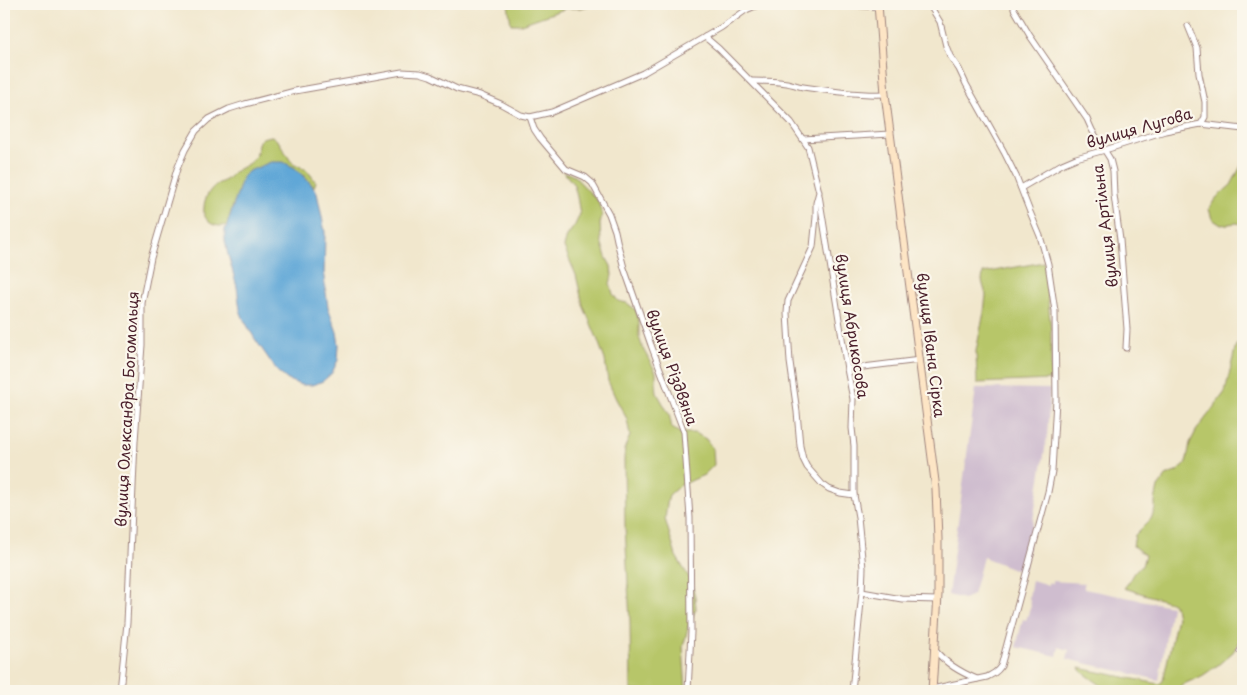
<svg xmlns="http://www.w3.org/2000/svg" width="1247" height="695" viewBox="0 0 1247 695" font-family="'Playpen Sans',sans-serif">
<rect width="100%" height="100%" fill="#fbf7ec"/>
<filter id="ink" filterUnits="userSpaceOnUse"><feTurbulence type="fractalNoise" baseFrequency=".02" numOctaves="2"/><feDisplacementMap in="SourceGraphic" scale="10" xChannelSelector="R" yChannelSelector="G"/><feConvolveMatrix kernelMatrix="1 2 1 2 8 2 1 2 1" color-interpolation-filters="sRGB"/></filter>
<filter id="wash" filterUnits="userSpaceOnUse"><feTurbulence type="fractalNoise" baseFrequency=".0096" numOctaves="4" result="noise"/><feDisplacementMap in="SourceGraphic" scale="20" xChannelSelector="R" yChannelSelector="G"/><feGaussianBlur stdDeviation="1.12" result="paint"/><feColorMatrix in="noise" values="0 0 0 0 0 0 0 0 0 0 0 0 0 0 0 0 0 1.4 0 .05"/><feComposite in="paint" operator="in"/></filter>
<g filter="url(#wash)">
<rect width="100%" height="100%" fill="#f1e7cd"/>
<g fill="#cfbdcf">
<path d="M 976,388 L 1050,389 L 1047,437 L 1025,568 L 1024,570 L 1019,571 L 983,557 L 973,595 L 964,599 L 948,595 Z"/>
<path d="M 1032,580 L 1048,585 L 1048,583 L 1052,583 L 1052,581 L 1084,583 L 1084,589 L 1171,606 L 1159,680 L 1067,659 L 1069,650 L 1059,647 L 1057,656 L 1016,647 L 1023,619 L 1026,620 L 1031,606 L 1029,597 Z"/>
</g>
<g fill="#b7c669" stroke="#80724a">
<path d="M 508,4 L 594,4 L 581,8 L 567,8 L 521,24 L 511,24 Z"/>
<path d="M 272,136 L 279,142 L 290,160 L 293,163 L 307,170 L 316,182 L 314,187 L 302,174 L 234,202 L 227,225 C 220,227 214,226 209,222 C 205,218 203,213 204,208 C 204,198 210,188 219,183 C 221,182 224,181 226,180 C 230,177 233,172 237,170 C 244,166 248,165 253,159 C 263,149 250,138 272,136 Z"/>
<path d="M 1243,162 L 1243,224 L 1236,223 L 1221,225 L 1212,219 L 1209,209 L 1215,199 L 1231,185 Z"/>
<path d="M 563,171 L 574,176 L 598,201 L 602,215 L 600,224 L 601,241 L 606,257 L 611,266 L 612,275 L 610,284 L 613,294 L 618,301 L 627,303 L 636,310 L 639,322 L 639,337 L 643,349 L 656,372 L 656,382 L 657,393 L 669,414 L 672,428 L 680,433 L 695,433 L 706,439 L 713,449 L 714,465 L 704,475 L 679,486 L 669,495 L 667,504 L 665,519 L 676,556 L 690,579 L 695,596 L 696,609 L 689,624 L 683,647 L 686,691 L 631,691 L 630,622 L 625,526 L 624,459 L 625,447 L 630,436 L 627,419 L 616,399 L 608,381 L 605,360 L 597,338 L 583,305 L 576,275 L 564,247 L 567,236 L 575,225 L 580,214 L 577,197 L 574,185 Z"/>
<path d="M 1044,262 L 1051,329 L 1051,380 L 977,383 L 976,351 L 984,312 L 986,295 L 982,281 L 983,273 Z"/>
<path d="M 1243,343 L 1243,636 L 1233,652 L 1218,665 L 1202,676 L 1186,683 L 1173,691 L 1109,691 L 1081,671 L 1079,668 L 1159,684 L 1163,681 L 1177,617 L 1175,607 L 1173,603 L 1124,588 C 1132,580 1131,571 1142,566 L 1145,555 L 1133,546 L 1135,535 L 1151,519 L 1155,509 L 1155,501 L 1158,487 L 1167,475 L 1176,472 L 1186,464 L 1190,443 L 1196,431 L 1225,392 L 1236,345 Z"/>
</g>
<path fill="#61a7d7" stroke="#566381" d="M 271,162 L 283,162 L 295,168 L 311,184 L 317,193 L 325,232 L 324,278 L 328,307 L 337,332 L 339,345 L 338,360 L 332,373 L 323,381 L 312,385 L 301,385 L 288,380 L 278,372 L 255,339 L 244,320 L 240,310 L 237,287 L 227,251 L 225,240 L 225,230 L 227,225 L 243,176 L 249,171 Z"/>
<g fill="none" stroke-linecap="round" stroke-linejoin="round">
<path stroke="#61a7d7" stroke-width="1" d="M 4,370 L 6,384 L 4,408"/>
</g>
</g>
<g filter="url(#ink)">
<g fill="none" stroke-linecap="round" stroke-linejoin="round">
<defs>
<g id="street">
<path d="M 839,4 L 878,7"/>
<path d="M 929,4 L 940,22 L 946,46 L 950,56 L 959,69 L 966,84 L 1004,152 L 1016,176 L 1030,212 L 1040,236 L 1048,264 L 1055,311 L 1056,400 L 1052,471 L 1048,492 L 1001,666 C 997,672 993,674 987,677 L 932,689"/>
<path d="M 1014,9 L 1030,36 L 1087,119 L 1092,130 L 1110,159 L 1113,171 L 1114,195 L 1120,240 L 1127,329 L 1126,348"/>
<path d="M 1188,26 L 1197,48 L 1199,74 L 1205,102 L 1205,117 L 1201,124"/>
<path d="M 705,37 L 719,49 L 791,122 L 808,147 L 819,192 L 816,203 L 816,217 L 813,247 L 788,301 L 787,313 L 790,362 L 797,412 L 800,446 L 803,459 L 807,467 L 822,484 L 829,489 L 840,493 L 854,495"/>
<path d="M 752,81 C 764,81 775,81 787,83 C 792,84 797,86 803,87 C 830,91 858,95 885,94"/>
<path d="M 530,117 L 534,129 L 540,138 L 566,169 L 585,177 L 592,183 L 609,214 L 615,231 L 618,245 L 624,268 L 651,345 L 684,432 L 690,518 L 691,632 L 688,691"/>
<path d="M 803,139 L 890,134"/>
<path d="M 1021,188 L 1062,164 L 1076,158 L 1105,150 L 1165,131 L 1201,124 L 1243,129"/>
<path d="M 819,195 L 847,369 L 853,399 L 852,428 L 854,446 L 854,495 L 858,517 L 863,568 L 862,592 L 852,691"/>
<path d="M 847,369 L 920,360"/>
<path d="M 862,592 L 902,599 L 937,600"/>
<path d="M 934,649 C 946,664 960,672 977,679"/>
<path d="M 1240,651 L 1243,646"/>
<path d="M 120,691 L 127,623 L 135,441 L 142,345 L 142,303 L 151,258 L 177,169 L 185,150 L 196,131 L 209,119 L 229,109 L 245,104 L 295,91 L 402,72 L 420,73 L 430,76 L 457,89 L 480,95 L 501,104 L 521,115 L 530,117 L 552,112 L 643,73 L 722,27 L 746,10 L 760,4"/>
</g>
<path id="secondary" d="M 878,4 L 885,94 L 936,489 L 938,539 L 938,595 L 932,691"/>
</defs>
<use href="#street" stroke="#9e837c" stroke-width="7"/>
<use href="#secondary" stroke="#9e837c" stroke-width="9"/>
<use href="#street" stroke="#fff" stroke-width="5"/>
<use href="#secondary" stroke="#fde5c5" stroke-width="7"/>
</g>
</g>
<g text-anchor="middle" dominant-baseline="central" stroke-width="4.5" stroke-linejoin="round" paint-order="stroke">
<g font-size="15" fill="#4a1f2b" stroke="#fbf7ec">
<text transform="translate(1139 127) rotate(-16)">вулиця Лугова</text>
<text transform="translate(1104 226) rotate(-97)">вулиця Артільна</text>
<text transform="translate(853 326) rotate(81)">вулиця Абрикосова</text>
<text transform="translate(932 345) rotate(83)">вулиця Івана Сірка</text>
<text transform="translate(673 367) rotate(70)">вулиця Різдвяна</text>
<text transform="translate(126 409) rotate(-87)">вулиця Олександра Богомольця</text>
</g>
</g>
<rect width="1247" height="695" fill="none" stroke="#fbf7ec" stroke-width="20"/>
</svg>
